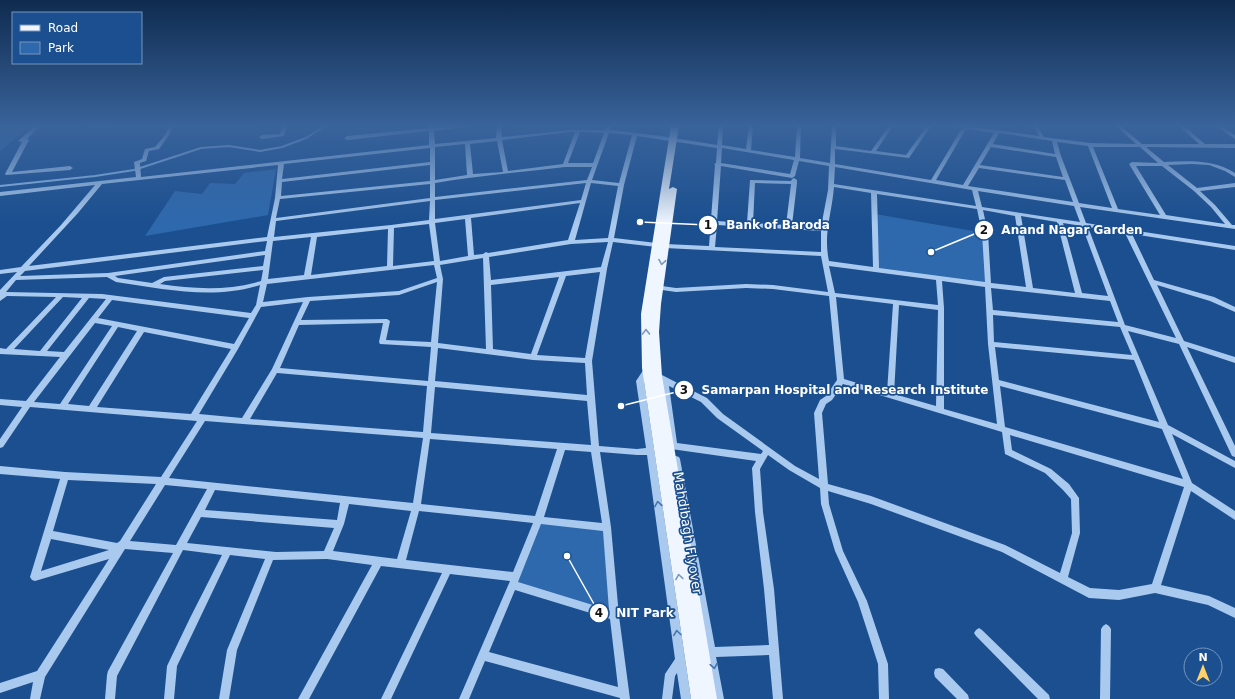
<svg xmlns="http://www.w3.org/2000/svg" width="1235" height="699" viewBox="0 0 1235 699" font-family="'DejaVu Sans',sans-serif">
<rect width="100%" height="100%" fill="#1b4f8f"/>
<g fill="#2e69ad">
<path d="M 0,126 L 30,126 L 0,151 Z"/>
<path d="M 276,169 L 268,215 L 145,236 L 175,191 L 202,194 L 210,183 L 235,184 L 244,173 Z"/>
<path d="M 875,214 L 985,233 L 988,285 L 876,270 Z"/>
<path d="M 538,521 L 607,527 L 614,616 L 512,585 Z"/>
</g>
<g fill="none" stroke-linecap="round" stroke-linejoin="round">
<path stroke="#9cc4f0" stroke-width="2" d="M 0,186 L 95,176 L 134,170 L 201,148 L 229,146 L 260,151 L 282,147 L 306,138 L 325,126"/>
<g fill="#a9c9ee" fill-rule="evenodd">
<path d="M 35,126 L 40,126 L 27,139 L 29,140 L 12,172 L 70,166 L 73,168 L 70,170 L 6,175 L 5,174 L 22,142 L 18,141 Z"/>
<path d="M 85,126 L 110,126 L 108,127 L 87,127 Z"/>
<path d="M 169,126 L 173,126 L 169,135 L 159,149 L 149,151 L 146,161 L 140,163 L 141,177 L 429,145 L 429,131 L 347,140 L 344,138 L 347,136 L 429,128 L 429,126 L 433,126 L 434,128 L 452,126 L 467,126 L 465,127 L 434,131 L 435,144 L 496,138 L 497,126 L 501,126 L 502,137 L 570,130 L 605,130 L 607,126 L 611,126 L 610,130 L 661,136 L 717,145 L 719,126 L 723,126 L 722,145 L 746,149 L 749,126 L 753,126 L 751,150 L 795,157 L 797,126 L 801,126 L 800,158 L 830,163 L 832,126 L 836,126 L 836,146 L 871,151 L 889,126 L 893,126 L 876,151 L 906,155 L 927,126 L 931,126 L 909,158 L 835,149 L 835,164 L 931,180 L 962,128 L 955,127 L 955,126 L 966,126 L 1039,136 L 1033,126 L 1037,126 L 1044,137 L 1090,143 L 1136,144 L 1116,126 L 1121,126 L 1142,144 L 1199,144 L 1179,126 L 1184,126 L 1205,144 L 1235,144 L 1235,148 L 1146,147 L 1164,162 C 1189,161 1213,159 1235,173 L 1235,177 L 1225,171 L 1209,165 L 1192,164 L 1168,165 L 1197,188 L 1235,183 L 1235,187 L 1200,191 L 1215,205 L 1232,225 L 1235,225 L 1235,229 L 1080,207 L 1086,223 L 1235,246 L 1235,250 L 1132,234 L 1154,280 L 1214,297 L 1235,307 L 1235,312 L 1210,301 L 1157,285 L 1184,341 L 1235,357 L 1235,363 L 1187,347 L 1235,446 L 1235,457 L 1232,456 L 1179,344 L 1128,331 L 1168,425 L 1235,461 L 1235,468 L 1172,434 L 1192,483 L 1235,511 L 1235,520 L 1191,491 L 1161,585 L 1209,596 L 1235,608 L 1235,618 L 1208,605 L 1155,593 L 1119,600 L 1089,598 L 1002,552 L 871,504 L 828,491 L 829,504 L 843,551 L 867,601 L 888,664 L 889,699 L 879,699 L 878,664 L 858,602 L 835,551 L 821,504 L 820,488 L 789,470 L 768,455 L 760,469 L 763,512 L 774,589 L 783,699 L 773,699 L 769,655 L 716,657 L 724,699 L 714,699 L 672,459 L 673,457 L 676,456 L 679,457 L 680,459 L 715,647 L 769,645 L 764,589 L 755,512 L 752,468 L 756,461 L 671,449 L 662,382 L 654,378 L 653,376 L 654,374 L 660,374 L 707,398 L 723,414 L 795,466 L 819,479 L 814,413 L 820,400 L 826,396 L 837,380 L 829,296 L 773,289 L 746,288 L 676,292 L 655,289 L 652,287 L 655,285 L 676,288 L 746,284 L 773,285 L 828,292 L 821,256 L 665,248 L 613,242 L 607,269 L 592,361 L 599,446 L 637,449 L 646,448 L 636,381 L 644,369 L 650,369 L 651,371 L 644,381 L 691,699 L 681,699 L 677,673 L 675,676 L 672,699 L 662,699 L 665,674 L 675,659 L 647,455 L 637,455 L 600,452 L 611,527 L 619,616 L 630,699 L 620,699 L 620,698 L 485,661 L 469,699 L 459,699 L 510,581 L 450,574 L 391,699 L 381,699 L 442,573 L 381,566 L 309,699 L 298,699 L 372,565 L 327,559 L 273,560 L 237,650 L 229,699 L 219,699 L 227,650 L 265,559 L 230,555 L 177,666 L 174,699 L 164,699 L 167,666 L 190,618 L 222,555 L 183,550 L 117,676 L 115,699 L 105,699 L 107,675 L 108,671 L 173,553 L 125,549 L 45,677 L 40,699 L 30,699 L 33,682 L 0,693 L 0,683 L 37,671 L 109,559 L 35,581 L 32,580 L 30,577 L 60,479 L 0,474 L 0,466 L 65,472 L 161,477 L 197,421 L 30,407 L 3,447 L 0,448 L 0,439 L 22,407 L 0,405 L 0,399 L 26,401 L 60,357 L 0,354 L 0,348 L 6,349 L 56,297 L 7,296 L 0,301 L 0,290 L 17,272 L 0,274 L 0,270 L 21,267 L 61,225 L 95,185 L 0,196 L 0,192 L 136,177 L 134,162 L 142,159 L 145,149 L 155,147 L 165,135 ZM 966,129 L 994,133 L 963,185 L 936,180 ZM 570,132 L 575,132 L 563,164 L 508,171 L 502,140 ZM 580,132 L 604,133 L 593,163 L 568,163 ZM 609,133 L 632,135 L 619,183 L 592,180 ZM 999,133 L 1052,141 L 1055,154 L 993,144 ZM 637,136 L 717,148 L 716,163 L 714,164 L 715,165 L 709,246 L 665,244 L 614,238 L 624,185 ZM 497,141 L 503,172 L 473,174 L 470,144 ZM 1057,142 L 1088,146 L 1112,208 L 1079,203 L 1061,156 ZM 465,144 L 467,175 L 435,180 L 435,147 ZM 991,147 L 1056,157 L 1063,177 L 980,165 ZM 1093,147 L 1140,147 L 1158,163 L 1132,162 L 1129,164 L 1160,215 L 1118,209 ZM 430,148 L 430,162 L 282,179 L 284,164 ZM 722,148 L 794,160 L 790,174 L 721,163 ZM 799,161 L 829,166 L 828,190 L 821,227 L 792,225 L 797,183 L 797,180 L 794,178 L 792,179 L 791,181 L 750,180 L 747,223 L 717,221 L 721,166 L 792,178 L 795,176 ZM 278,165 L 275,198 L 267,237 L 29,266 L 78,213 L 102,184 ZM 430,165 L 430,181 L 281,196 L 282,182 ZM 1136,166 L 1162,166 L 1194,191 L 1211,207 L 1225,224 L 1166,215 ZM 565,167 L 592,167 L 587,180 L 435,197 L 435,183 C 478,176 522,172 565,167 ZM 835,167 L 972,190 L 976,206 L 834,184 ZM 979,168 L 1065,180 L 1073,202 L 968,186 ZM 586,183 L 581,200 L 435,219 L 435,200 ZM 591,183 L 618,186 L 608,238 L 575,240 ZM 755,183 L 791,184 L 786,225 L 753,223 ZM 430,184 L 430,198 L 276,218 L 280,199 ZM 834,187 L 871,193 L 873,267 L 829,261 C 823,234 832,213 834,187 ZM 978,191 L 1074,206 L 1080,222 L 982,207 ZM 877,194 L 977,209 L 982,233 L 985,282 L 879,268 ZM 430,201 L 429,220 L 391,225 L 274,237 L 276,221 ZM 580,203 L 568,240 L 488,253 L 486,252 L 483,254 L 474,255 L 471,218 ZM 983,210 L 1015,216 L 1026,287 L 991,283 L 988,233 ZM 1021,216 L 1057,222 L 1075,293 L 1033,288 ZM 465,219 L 468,256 L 440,261 L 435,223 ZM 1063,223 L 1082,226 L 1108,296 L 1082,293 ZM 429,224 L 434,261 L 393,266 L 394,228 ZM 717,225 L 821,231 L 821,252 L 715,247 ZM 1088,227 L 1125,233 L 1176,338 L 1125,325 ZM 388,229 L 387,266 L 311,275 L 317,237 ZM 311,237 L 304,275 L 268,279 L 273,241 ZM 267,241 L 265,251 L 108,273 L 20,276 L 25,271 ZM 608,242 L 601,267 L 491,280 L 489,257 L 571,244 ZM 265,255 L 263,266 L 164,277 L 152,283 L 118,278 L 115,276 ZM 483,258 L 486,349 L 438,343 L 443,279 L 440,265 ZM 434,265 L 437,278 L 399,291 L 308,297 L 263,302 L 267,284 ZM 829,266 L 936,280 L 938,305 L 835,293 ZM 263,270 L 261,281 C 227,291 194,289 160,284 L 165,281 ZM 600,272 L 585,358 L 537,355 L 566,276 ZM 107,277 L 116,282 C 164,289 213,300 260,285 L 256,305 L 251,313 L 102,294 L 6,292 L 16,280 ZM 559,277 L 531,354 L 493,349 L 491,285 ZM 942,281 L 985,287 L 988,344 L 997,424 L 944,409 L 944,308 ZM 437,282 L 431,342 L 386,340 L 390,321 L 387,319 L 301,320 L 310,301 L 399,295 ZM 991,288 L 1110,301 L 1118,322 L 993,310 ZM 63,297 L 82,298 L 40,351 L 14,349 ZM 836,297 L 893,304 L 887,392 L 844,379 ZM 89,298 L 106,299 L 64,352 L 47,351 ZM 112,300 L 249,318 L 234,344 L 98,318 ZM 303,302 L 272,369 L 242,418 L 199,414 L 238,349 L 261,307 ZM 899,305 L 938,310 L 936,406 L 894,394 ZM 993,315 L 1120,327 L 1132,355 L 994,342 ZM 95,323 L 112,326 L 60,404 L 34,402 ZM 383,323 L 379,342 L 380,344 L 431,347 L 428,381 L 280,368 L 299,325 ZM 118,327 L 137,331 L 89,406 L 68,404 ZM 144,332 L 231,349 L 191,414 L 97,407 ZM 995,347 L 1134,360 L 1159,422 L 999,380 ZM 438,348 L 533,360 L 585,363 L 587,395 L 435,381 ZM 277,373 L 427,386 L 423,432 L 250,419 ZM 843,384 L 1002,432 L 1005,454 L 1045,473 L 1063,490 L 1071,499 L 1072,533 L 1060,573 L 1005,545 L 871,496 L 828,484 L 822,413 L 826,404 L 832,400 ZM 669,386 L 701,402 L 717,418 L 763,451 L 761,454 L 677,443 ZM 1000,386 L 1162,429 L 1183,479 L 1005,427 ZM 435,387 L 587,401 L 591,445 L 431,433 ZM 205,421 L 423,438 L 413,503 L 169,478 ZM 1010,435 L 1184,487 L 1152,584 L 1119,590 L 1090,588 L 1068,577 L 1080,533 L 1079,498 L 1069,484 L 1051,469 L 1012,450 ZM 430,439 L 557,449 L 535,516 L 421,504 ZM 565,450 L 591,452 L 602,523 L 544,517 ZM 68,480 L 156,484 L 120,541 L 117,543 L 53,531 ZM 165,485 L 207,489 L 176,545 L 130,541 ZM 215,490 L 340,503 L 337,520 L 205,510 ZM 349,504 L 411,511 L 397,559 L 333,551 L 344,524 ZM 419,511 L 533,523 L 513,572 L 406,560 ZM 201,517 L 334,528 L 324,551 L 276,552 L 187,543 ZM 541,524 L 603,531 L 609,610 L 518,582 ZM 51,539 L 109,550 L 41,571 ZM 515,590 L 610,619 L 618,687 L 489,652 Z"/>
<path d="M 283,126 L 287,126 L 284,136 L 262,139 L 259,137 L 262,135 L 280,134 Z"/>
<path d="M 1216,126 L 1221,126 L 1235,135 L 1235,139 Z"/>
<path d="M 1106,624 L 1109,626 L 1111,629 L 1110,699 L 1100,699 L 1101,629 L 1103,626 Z"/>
<path d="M 979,628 L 982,630 L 1049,695 L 1050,699 L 1038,699 L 976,636 L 974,633 L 976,630 Z"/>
<path d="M 939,668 L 943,669 L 968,695 L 969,699 L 957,699 L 935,677 L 934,673 L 935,669 Z"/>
</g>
<path fill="#f0f6ff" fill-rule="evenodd" d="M 671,126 L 679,126 L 669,189 L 673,187 L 677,189 L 661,304 L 659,332 L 662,376 L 717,699 L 691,699 L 642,368 L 641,314 Z"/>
</g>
<defs><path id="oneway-chevron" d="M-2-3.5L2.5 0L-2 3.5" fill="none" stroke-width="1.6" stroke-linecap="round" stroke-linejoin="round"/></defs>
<g stroke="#7b9ac1">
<use href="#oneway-chevron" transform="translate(662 262) rotate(99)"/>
<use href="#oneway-chevron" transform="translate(646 332) rotate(-91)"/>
<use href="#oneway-chevron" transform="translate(679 577) rotate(-99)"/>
</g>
<g stroke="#4674ac">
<use href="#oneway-chevron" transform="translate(658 504) rotate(-99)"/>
<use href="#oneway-chevron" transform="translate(677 633) rotate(-98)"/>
<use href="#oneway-chevron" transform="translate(714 666) rotate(80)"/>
</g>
<linearGradient id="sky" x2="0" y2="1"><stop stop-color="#0f2b4f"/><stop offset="0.56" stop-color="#39639b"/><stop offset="1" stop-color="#39639b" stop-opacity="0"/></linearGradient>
<rect width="1235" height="224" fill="url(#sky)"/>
<g text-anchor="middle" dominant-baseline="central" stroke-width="3.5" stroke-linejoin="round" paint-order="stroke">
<g font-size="13" fill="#fff" stroke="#1b4f8f">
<text transform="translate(688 533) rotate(81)">Mahdibagh Flyover</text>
</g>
</g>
<path fill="none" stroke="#fff" stroke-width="1.5" d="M640 222L708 225M931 252L984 230M621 406L684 390M567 556L599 613"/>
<g fill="#fff" stroke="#1b4f8f" stroke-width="1.5">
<circle cx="640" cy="222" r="4"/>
<circle cx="931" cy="252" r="4"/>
<circle cx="621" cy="406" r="4"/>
<circle cx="567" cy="556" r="4"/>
<circle cx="708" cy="225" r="10"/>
<circle cx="984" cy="230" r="10"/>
<circle cx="684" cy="390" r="10"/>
<circle cx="599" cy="613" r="10"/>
</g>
<g font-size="12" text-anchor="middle" font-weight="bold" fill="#111">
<text x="708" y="229">1</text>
<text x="984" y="234">2</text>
<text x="684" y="394">3</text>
<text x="599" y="617">4</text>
</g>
<g font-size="12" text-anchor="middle" font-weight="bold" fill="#fff" stroke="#1b4f8f" stroke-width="3.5" stroke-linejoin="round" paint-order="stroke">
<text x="778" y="229">Bank of Baroda</text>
<text x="1072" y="234">Anand Nagar Garden</text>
<text x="845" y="394">Samarpan Hospital and Research Institute</text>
<text x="645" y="617">NIT Park</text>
</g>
<rect x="12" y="12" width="130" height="52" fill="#1b4f8f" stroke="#7695bc"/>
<rect x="20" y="25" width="20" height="6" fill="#f0f6ff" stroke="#7695bc"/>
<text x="48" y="32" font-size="12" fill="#ffffff">Road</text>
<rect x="20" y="42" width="20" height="12" fill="#2e69ad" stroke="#7695bc"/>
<text x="48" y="52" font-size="12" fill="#ffffff">Park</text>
<g transform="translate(1203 667)"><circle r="19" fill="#1b4f8f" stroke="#7695bc"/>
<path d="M0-3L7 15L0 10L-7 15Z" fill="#ffd166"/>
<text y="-6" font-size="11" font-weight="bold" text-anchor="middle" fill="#ffffff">N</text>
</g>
</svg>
